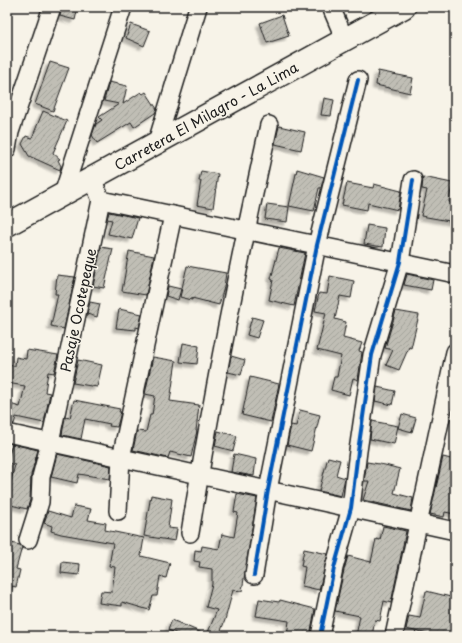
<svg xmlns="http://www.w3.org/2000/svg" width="462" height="643" viewBox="0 0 462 643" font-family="'Playpen Sans',sans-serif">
<defs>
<pattern id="building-hatch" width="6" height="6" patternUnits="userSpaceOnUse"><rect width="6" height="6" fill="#c0beb5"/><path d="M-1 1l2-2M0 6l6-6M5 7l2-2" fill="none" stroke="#a4a39b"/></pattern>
<filter id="shadow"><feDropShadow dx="-3.5" dy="3.5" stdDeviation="1" flood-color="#0004"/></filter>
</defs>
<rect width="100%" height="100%" fill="#f7f3e8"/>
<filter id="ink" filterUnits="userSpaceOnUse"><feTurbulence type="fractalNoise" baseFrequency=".025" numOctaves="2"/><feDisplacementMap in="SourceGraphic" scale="8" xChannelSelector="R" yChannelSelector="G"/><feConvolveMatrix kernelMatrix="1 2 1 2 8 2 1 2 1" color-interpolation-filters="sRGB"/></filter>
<g filter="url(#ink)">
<g fill="url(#building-hatch)" stroke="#1c1c1c" filter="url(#shadow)">
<path d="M 62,7 L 78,7 L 75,20 L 60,16 Z"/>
<path d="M 282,15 L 289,36 L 267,43 L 260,23 Z"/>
<path d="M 131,24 L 150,31 L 144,46 L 126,38 Z"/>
<path d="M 50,62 L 69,68 L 53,111 L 35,104 Z"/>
<path d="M 378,71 L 413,78 L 410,93 L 376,85 Z"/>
<path d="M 109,82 L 127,86 L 123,104 L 141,92 L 143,94 L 146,92 L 157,109 L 155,113 L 134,127 L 131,122 L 97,143 L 92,135 L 96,124 L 102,120 L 99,117 L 119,104 L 104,101 Z"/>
<path d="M 324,98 L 334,100 L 331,116 L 321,115 Z"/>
<path d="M 43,111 L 67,121 L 53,153 L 60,159 L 58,160 L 61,166 L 60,170 L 29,156 L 22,144 L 26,136 L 32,138 Z"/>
<path d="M 279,126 L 305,132 L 301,150 L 275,144 Z"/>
<path d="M 297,169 L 324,177 L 321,188 L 319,188 L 314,211 L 289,206 Z"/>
<path d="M 201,171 L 218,174 L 213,208 L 197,205 L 201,181 L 199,181 Z"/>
<path d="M 423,177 L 452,183 L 449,202 L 455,203 L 455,222 L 421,216 L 427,190 L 422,189 Z"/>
<path d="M 347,183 L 373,188 L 374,184 L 401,191 L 398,210 L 368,203 L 367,210 L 342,205 Z"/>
<path d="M 267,204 L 289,207 L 287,222 L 265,219 Z"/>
<path d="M 109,212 L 138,218 L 132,239 L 108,234 L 112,220 L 107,219 Z"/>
<path d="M 367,225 L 385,228 L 383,247 L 364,244 Z"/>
<path d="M 101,247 L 113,249 L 104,288 L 93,286 Z"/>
<path d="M 279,248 L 305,253 L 294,306 L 269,300 L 273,280 L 271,279 Z"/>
<path d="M 129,251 L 154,256 L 146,295 L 122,291 Z"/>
<path d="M 187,266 L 226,273 L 224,287 L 219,305 L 192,298 L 192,300 L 180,297 Z"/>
<path d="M 407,274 L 433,280 L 431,290 L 404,285 Z"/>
<path d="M 57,275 L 75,277 L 64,329 L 51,326 L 58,294 L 55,294 Z"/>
<path d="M 330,276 L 354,281 L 351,298 L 340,296 L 335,319 L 346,322 L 343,338 L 362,343 L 359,351 L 362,352 L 358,380 L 353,378 L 349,395 L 331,390 L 334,377 L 337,377 L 341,356 L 317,350 L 326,313 L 315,311 L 319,293 L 327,294 Z"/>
<path d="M 168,286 L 181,289 L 178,300 L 166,296 Z"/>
<path d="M 90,302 L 100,304 L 97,317 L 87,314 Z"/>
<path d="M 119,309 L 142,314 L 139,328 L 136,327 L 136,330 L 116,328 Z"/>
<path d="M 396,311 L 419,315 L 411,348 L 409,347 L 399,370 L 386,365 L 393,350 L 385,348 Z"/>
<path d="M 252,317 L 263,320 L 257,338 L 247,335 Z"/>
<path d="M 183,343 L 199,346 L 197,364 L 180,362 Z"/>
<path d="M 27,350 L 58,355 L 54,373 L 48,372 L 45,392 L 50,393 L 44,423 L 16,417 L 14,424 L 7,423 L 7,403 L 20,407 L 25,386 L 7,383 L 7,365 L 15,366 L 16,357 L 26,359 Z"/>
<path d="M 231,356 L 245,360 L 241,375 L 228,372 Z"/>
<path d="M 153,357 L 176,361 L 170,401 L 199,405 L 196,431 L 197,431 L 191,457 L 170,452 L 168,458 L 133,450 L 137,431 L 146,432 L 150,415 L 152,415 L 155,396 L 145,394 Z"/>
<path d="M 78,360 L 102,365 L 97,387 L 73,383 Z"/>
<path d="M 250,377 L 279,384 L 271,422 L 242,415 Z"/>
<path d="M 377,387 L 395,391 L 392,405 L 375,401 Z"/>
<path d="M 74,400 L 120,409 L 119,412 L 121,412 L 117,427 L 109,426 L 110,424 L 85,419 L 81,439 L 62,435 L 65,417 L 70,418 Z"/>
<path d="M 300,410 L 320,415 L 311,451 L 287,445 L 291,425 L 296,426 Z"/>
<path d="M 402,414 L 416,418 L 412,432 L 398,428 Z"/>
<path d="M 372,421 L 398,426 L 394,444 L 370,439 Z"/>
<path d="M 218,431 L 237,436 L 233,451 L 215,446 Z"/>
<path d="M 12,444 L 38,450 L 31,475 L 30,500 L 27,509 L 7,504 L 7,496 L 15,465 L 7,463 Z"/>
<path d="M 57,454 L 111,466 L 110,479 L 79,474 L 77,483 L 51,477 Z"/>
<path d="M 234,454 L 256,459 L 254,476 L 231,472 Z"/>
<path d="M 328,457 L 340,460 L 336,475 L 345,478 L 341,496 L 319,491 Z"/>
<path d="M 443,457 L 455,460 L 455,514 L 445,512 L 444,517 L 430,514 Z"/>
<path d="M 367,462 L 385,465 L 400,469 L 394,493 L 413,498 L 411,511 L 363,500 L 369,481 L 364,481 Z"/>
<path d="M 237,494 L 257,498 L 242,591 L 233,590 L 225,620 L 219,636 L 183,636 L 168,630 L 172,620 L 207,635 L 217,610 L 206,607 L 212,584 L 212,569 L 199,567 L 200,562 L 194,561 L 195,550 L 201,551 L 202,546 L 219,549 L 222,534 L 234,537 L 238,513 L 234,512 Z"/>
<path d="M 151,495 L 172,499 L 168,528 L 177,529 L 175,541 L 144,536 Z"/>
<path d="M 74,506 L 91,509 L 88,520 L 106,523 L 105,530 L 144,538 L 141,556 L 170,563 L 166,578 L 160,576 L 157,596 L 153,596 L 149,610 L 122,602 L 122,606 L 99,603 L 101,591 L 112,592 L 115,567 L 109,566 L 113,543 L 61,534 L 51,531 L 52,526 L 44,523 L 48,511 L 71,518 Z"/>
<path d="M 383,526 L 406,531 L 391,603 L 384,601 L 380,621 L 375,620 L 372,636 L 356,636 L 360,616 L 335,611 L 344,570 L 348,556 L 371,562 L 376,539 L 380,540 Z"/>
<path d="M 7,542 L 20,545 L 22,547 L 16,569 L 20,570 L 16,587 L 12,586 L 11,591 L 7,590 Z"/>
<path d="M 304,549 L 328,554 L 319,590 L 302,586 L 305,567 L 301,566 Z"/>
<path d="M 62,562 L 80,564 L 79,575 L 61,573 Z"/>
<path d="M 426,591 L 455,598 L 455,636 L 437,636 L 406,629 L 409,616 L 420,618 Z"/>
<path d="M 259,599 L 279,602 L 280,600 L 315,609 L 310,636 L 287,636 L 289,621 L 256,616 Z"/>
</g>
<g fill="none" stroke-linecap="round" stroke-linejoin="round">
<defs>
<g id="minor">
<path d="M 331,7 L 345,40"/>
<path d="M 157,142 L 198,7"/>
<path d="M 7,149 L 10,132 L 52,7"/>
<path d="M 63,194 L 123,7"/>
<path d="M 101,200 L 455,274"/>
<path d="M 7,433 L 455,531"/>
<path d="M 118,511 L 121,458 L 173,215"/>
<path d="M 190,533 C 212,396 239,260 269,125"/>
<path d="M 28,540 L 40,502 L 41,477 L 50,442 L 101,200 L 92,178"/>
<path d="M 254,575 L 268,490 L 317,245 L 358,80"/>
<path d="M 320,636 L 334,568 L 351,508 L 358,451 L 372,355 L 400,262 L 413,180"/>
<path d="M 394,636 L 455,352"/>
</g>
<path id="major" d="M 7,225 L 404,7"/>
</defs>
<use href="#minor" stroke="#1c1c1c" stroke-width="20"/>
<use href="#major" stroke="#1c1c1c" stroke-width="25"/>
<use href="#minor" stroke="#f7f3e8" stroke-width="17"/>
<use href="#major" stroke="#f7f3e8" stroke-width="22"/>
<defs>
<g id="cycleway">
<path d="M 254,575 L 268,490 L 317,245 L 358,80"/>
<path d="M 320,636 L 334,568 L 351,508 L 358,451 L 372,355 L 400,262 L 413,180"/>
</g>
</defs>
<use href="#cycleway" stroke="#f7f3e8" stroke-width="6"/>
<use href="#cycleway" stroke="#0057b8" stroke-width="4"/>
</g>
</g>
<g text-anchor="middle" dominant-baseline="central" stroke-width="3" stroke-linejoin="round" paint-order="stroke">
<g font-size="14" fill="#1c1c1c" stroke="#f7f3e8">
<text transform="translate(206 116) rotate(-29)">Carretera El Milagro - La Lima</text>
<text transform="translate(78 310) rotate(-78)">Pasaje Ocotepeque</text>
</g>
</g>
<rect width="462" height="643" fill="none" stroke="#f7f3e8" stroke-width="24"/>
<rect x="12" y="12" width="438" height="619" fill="none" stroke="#1c1c1c" stroke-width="1.5" filter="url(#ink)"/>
</svg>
